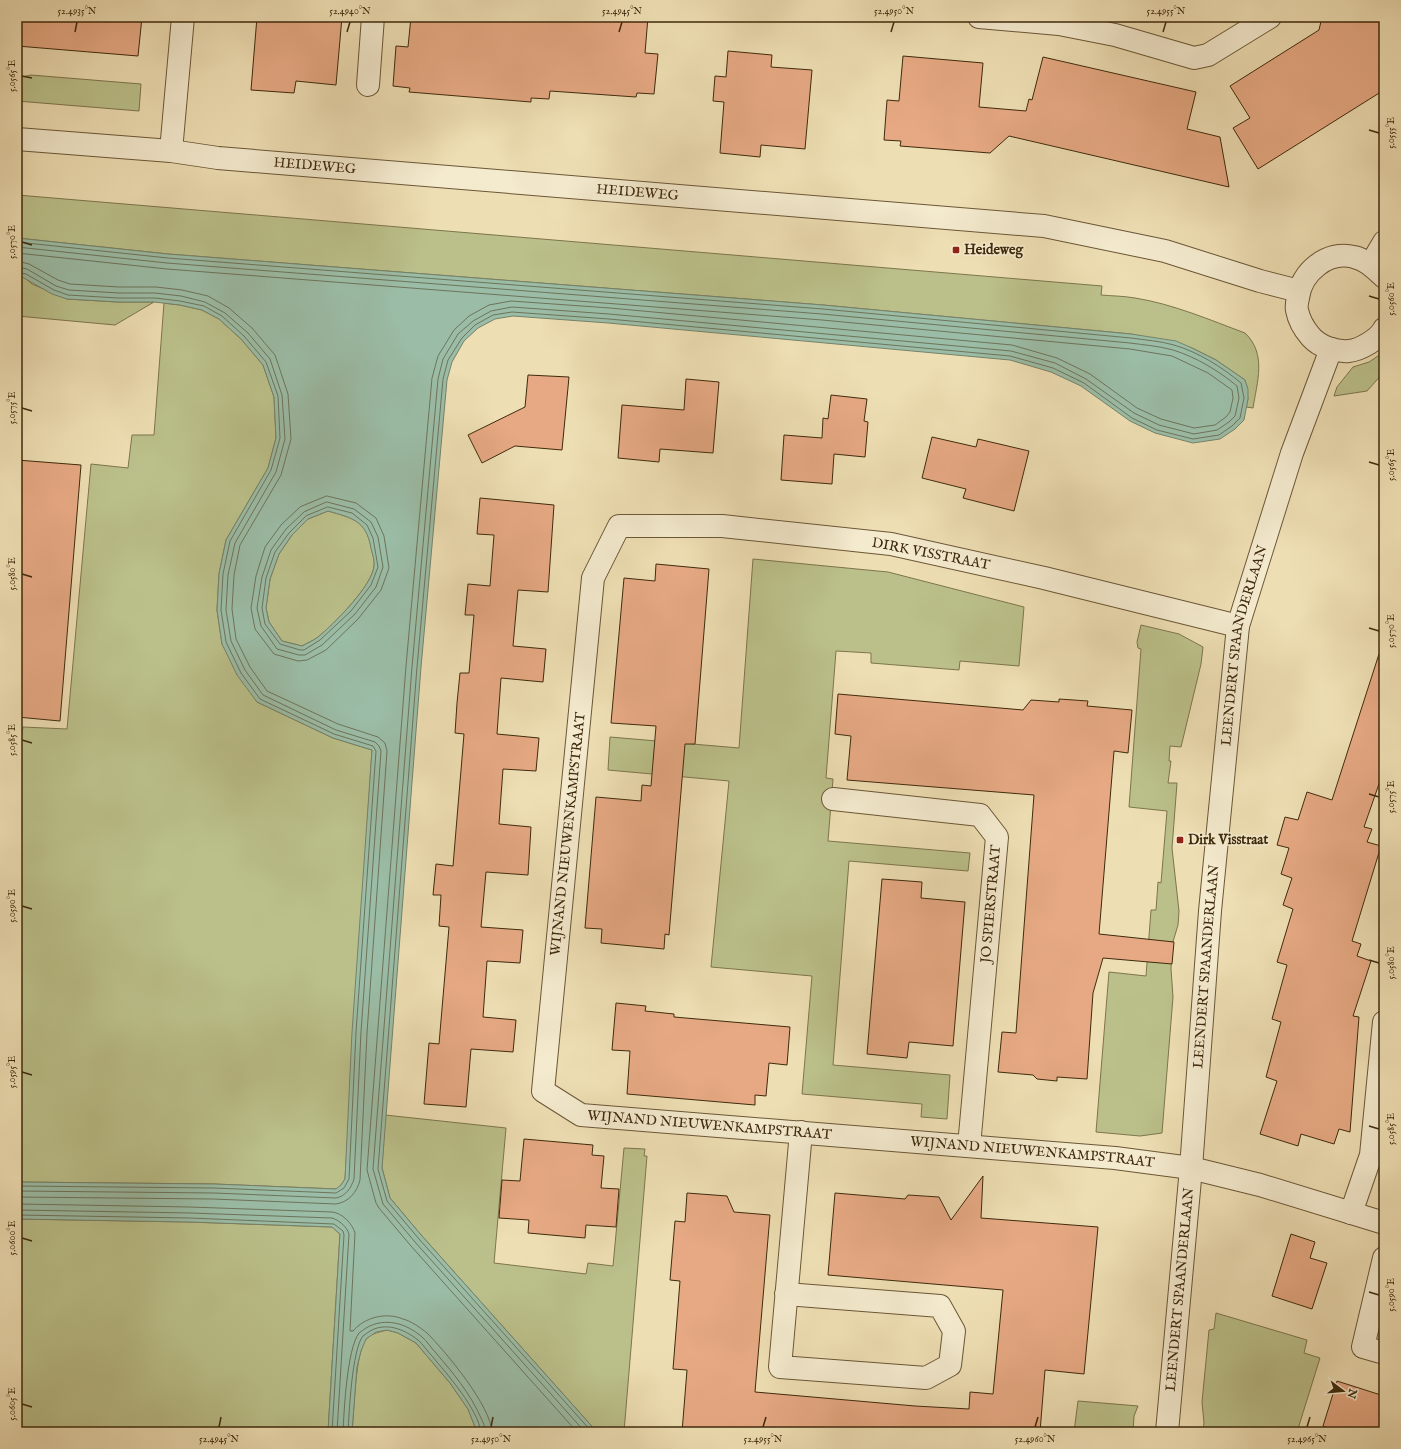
<svg xmlns="http://www.w3.org/2000/svg" width="1401" height="1449" viewBox="0 0 1401 1449" font-family="'IM FELL English',serif">
<rect width="100%" height="100%" fill="#eedeb3"/>
<filter id="stains"><feTurbulence type="fractalNoise" baseFrequency=".005" numOctaves="4"/><feColorMatrix values="0 0 0 0 .2 0 0 0 0 .09 0 0 0 0 .02 0 0 0 .5 -.17"/></filter>
<radialGradient id="worn" r=".72"><stop offset=".6" stop-color="#630" stop-opacity="0"/><stop offset="1" stop-color="#630" stop-opacity=".3"/></radialGradient>
<g fill="#bbc08a" stroke="#7d754c">
<path d="M 31,75 L 141,84 L 139,111 L 17,101 L 17,78 Z"/>
<path d="M 17,195 L 1102,286 L 1101,295 C 1112,296 1124,296 1135,298 C 1173,304 1210,320 1245,333 C 1267,354 1257,382 1253,408 L 1246,407 L 1248,399 L 1245,380 L 1216,360 L 1192,348 L 1131,334 L 823,305 L 168,254 L 17,238 Z"/>
<path d="M 17,276 L 24,277 L 32,284 L 67,299 L 118,302 L 154,302 L 115,325 L 17,316 Z"/>
<path d="M 164,303 L 180,305 L 202,310 L 219,319 L 241,339 L 263,365 L 274,397 L 276,438 L 268,468 L 226,540 L 219,574 L 217,610 L 222,644 L 257,702 L 333,738 L 372,750 L 345,1179 L 341,1185 L 337,1189 L 214,1184 L 17,1182 L 17,741 L 21,741 L 23,727 L 67,729 L 91,464 L 128,468 L 132,435 L 154,435 Z"/>
<path d="M 1384,352 L 1384,372 L 1367,391 L 1334,396 L 1337,387 L 1353,367 L 1369,362 Z"/>
<path d="M 328,511 C 352,518 366,520 371,547 C 372,553 375,560 374,566 C 373,585 333,625 318,637 C 313,641 307,643 302,646 L 282,641 L 269,622 L 266,608 L 270,579 L 279,554 L 292,535 L 308,519 Z"/>
<path d="M 753,559 L 888,572 L 1024,607 L 1019,666 L 960,661 L 959,670 L 871,663 L 871,653 L 836,651 L 826,778 L 833,779 L 828,841 L 970,853 L 968,871 L 849,861 L 833,1065 L 950,1075 L 947,1119 L 921,1117 L 922,1104 L 802,1094 L 812,976 L 711,967 L 729,781 L 608,770 L 610,737 L 739,748 Z"/>
<path d="M 1141,625 L 1179,634 L 1203,647 L 1201,664 L 1181,747 L 1170,746 L 1169,761 L 1171,761 L 1168,783 L 1177,783 L 1172,848 L 1179,911 L 1178,925 L 1172,945 L 1171,969 L 1173,997 L 1162,1133 L 1140,1136 L 1096,1132 L 1109,972 L 1146,976 L 1151,910 L 1156,910 L 1158,882 L 1161,883 L 1167,811 L 1129,807 L 1141,649 L 1138,648 L 1137,642 Z"/>
<path d="M 385,1115 L 506,1128 L 494,1263 L 586,1274 L 588,1263 L 613,1266 L 624,1148 L 645,1149 L 644,1156 L 647,1156 L 624,1432 L 597,1432 L 422,1236 L 390,1198 L 382,1168 Z"/>
<path d="M 17,1219 L 189,1222 L 332,1227 L 340,1234 L 328,1432 L 17,1432 Z"/>
<path d="M 1216,1313 L 1307,1340 L 1304,1353 L 1320,1358 L 1297,1432 L 1203,1432 L 1204,1423 L 1202,1402 L 1209,1330 L 1214,1329 Z"/>
<path d="M 387,1330 L 398,1333 L 416,1343 L 450,1383 L 468,1409 L 477,1432 L 352,1432 C 354,1414 355,1349 367,1338 C 373,1333 380,1332 387,1330 Z"/>
<path d="M 1078,1401 L 1138,1406 L 1134,1416 L 1133,1432 L 1074,1432 Z"/>
</g>
<path fill="#9bbda7" stroke="#768269" fill-rule="evenodd" d="M 17,238 L 168,254 L 823,305 L 1131,334 L 1176,341 L 1192,348 L 1216,360 L 1245,380 L 1248,389 L 1248,399 L 1244,420 L 1235,429 L 1220,439 L 1193,443 L 1155,433 L 1130,421 L 1081,386 L 1051,372 L 1010,360 L 608,323 L 513,316 L 495,319 L 478,328 L 464,341 L 452,362 L 447,380 L 421,667 L 382,1168 L 390,1198 L 422,1236 L 597,1432 L 477,1432 L 468,1409 L 450,1383 L 416,1343 L 398,1333 L 387,1330 L 376,1332 L 366,1339 L 361,1351 L 357,1367 L 352,1432 L 328,1432 L 340,1234 L 332,1227 L 189,1222 L 17,1219 L 17,1182 L 214,1184 L 336,1189 L 341,1185 L 345,1179 L 352,1032 L 372,750 L 333,738 L 257,702 L 237,675 L 222,644 L 217,610 L 219,574 L 226,540 L 268,468 L 276,438 L 274,397 L 263,365 L 241,339 L 219,319 L 202,310 L 180,305 L 154,302 L 118,302 L 67,299 L 52,294 L 24,278 L 17,276 ZM 328,511 C 352,518 366,520 371,548 C 372,553 375,560 374,566 C 373,585 333,625 318,637 C 313,641 307,643 302,646 L 282,641 L 269,622 L 266,608 L 270,579 L 279,554 L 292,535 L 308,519 Z"/>
<g fill="none" stroke-linecap="round" stroke-linejoin="round">
<g stroke="#6d745a" stroke-width="1">
<path d="M 17,242 L 168,258 L 823,309 L 1131,338 C 1145,340 1160,341 1174,345 C 1198,352 1222,367 1241,383 L 1244,398 L 1240,418 L 1232,426 L 1219,435 L 1193,439 L 1157,430 L 1132,418 L 1084,383 L 1053,368 L 1010,356 L 609,319 L 512,312 L 493,315 L 475,325 L 462,338 L 448,360 L 443,379 L 417,667 L 378,1169 L 387,1201 L 419,1239 L 592,1432"/>
<path d="M 17,247 L 167,263 L 822,314 L 1130,343 C 1144,345 1159,346 1173,350 C 1196,357 1219,371 1237,386 L 1239,398 L 1235,416 L 1229,422 L 1217,430 L 1194,434 L 1159,425 L 1134,413 L 1086,379 L 1055,363 L 1011,351 L 609,314 L 512,307 L 491,311 L 473,321 L 458,334 L 443,359 L 438,379 L 412,667 L 373,1169 L 383,1204 L 415,1242 L 585,1432"/>
<path d="M 17,253 L 167,269 L 822,320 L 1130,349 L 1172,356 L 1208,373 L 1232,390 L 1233,398 L 1230,412 L 1226,417 L 1215,425 L 1194,428 L 1161,419 L 1137,408 L 1090,374 L 1057,358 L 1012,345 L 610,308 L 511,301 L 489,305 L 469,316 L 454,330 L 438,356 L 432,378 L 406,666 L 367,1170 L 376,1203 L 379,1208 L 411,1246 L 577,1432"/>
<path d="M 17,261 L 29,264 L 58,280 L 70,284 L 119,287 L 156,287 L 182,290 L 208,296 L 229,308 L 252,328 L 275,355 L 288,394 L 291,439 L 281,475 L 240,545 L 234,575 L 232,609 L 236,639 L 250,667 L 267,691 L 338,724 L 378,737 L 385,743 L 387,751 L 367,1033 L 360,1180 C 357,1192 349,1202 336,1204 L 213,1199 L 17,1197"/>
<path d="M 17,267 L 27,269 L 56,286 L 69,290 L 119,293 L 155,293 L 181,296 L 205,302 L 225,313 L 248,333 L 270,359 L 282,395 L 285,439 L 276,472 L 235,543 L 228,575 L 226,610 L 231,641 L 245,670 L 263,695 L 336,730 L 375,742 L 379,746 L 381,751 L 361,1032 L 354,1179 C 351,1188 346,1196 336,1198 L 214,1193 L 17,1191"/>
<path d="M 17,272 L 26,274 L 54,290 L 68,295 L 118,298 L 155,298 L 180,301 L 204,306 L 222,316 L 244,336 L 266,362 L 278,396 L 280,438 L 271,470 L 230,541 L 223,574 L 221,610 L 226,642 L 241,673 L 260,699 L 334,734 L 373,746 L 376,751 L 356,1032 L 349,1179 L 344,1188 L 336,1193 L 214,1188 L 17,1186"/>
<path d="M 327,496 L 356,503 L 376,518 L 384,536 L 389,568 L 381,590 L 358,619 L 326,650 L 307,660 L 298,661 L 274,654 L 255,629 L 251,608 L 256,576 L 265,547 L 281,525 L 300,507 Z"/>
<path d="M 327,502 L 354,509 L 371,522 L 378,537 L 383,567 L 376,587 L 355,614 L 322,645 L 305,655 L 299,655 L 277,649 L 261,626 L 257,608 L 262,577 L 271,550 L 286,529 L 304,512 Z"/>
<path d="M 328,507 L 352,513 L 367,525 L 373,538 L 378,567 L 371,585 L 351,611 L 320,640 L 304,650 L 300,650 L 280,644 L 265,624 L 262,608 L 266,578 L 275,552 L 289,533 L 306,516 Z"/>
<path d="M 17,1204 L 190,1207 L 332,1212 C 342,1213 352,1223 355,1233 L 350,1331 L 353,1331 C 365,1317 386,1312 403,1319 C 411,1321 421,1328 427,1333 C 446,1352 491,1406 492,1432"/>
<path d="M 17,1210 L 190,1213 L 332,1218 C 339,1220 347,1227 349,1234 L 337,1432"/>
<path d="M 17,1215 L 190,1218 L 334,1224 L 343,1231 L 344,1235 L 332,1432"/>
<path d="M 343,1432 C 344,1411 347,1349 359,1333 C 361,1331 364,1330 366,1328 C 385,1317 406,1323 422,1337 C 427,1341 431,1348 436,1353 C 453,1373 470,1393 481,1418 C 483,1422 485,1427 486,1432"/>
<path d="M 348,1432 C 349,1414 352,1349 363,1336 C 365,1334 368,1333 370,1331 C 386,1322 404,1329 418,1340 C 423,1344 427,1351 432,1356 C 447,1374 478,1409 481,1432"/>
</g>
</g>
<g fill="#e6a983" stroke="#3f2a0d">
<path d="M 17,17 L 142,17 L 138,56 L 17,46 Z"/>
<path d="M 257,17 L 342,17 L 336,85 L 296,81 L 294,93 L 251,90 Z"/>
<path d="M 411,17 L 648,17 L 645,53 L 658,54 L 654,94 L 637,93 L 636,97 L 550,91 L 549,99 L 531,98 L 531,102 L 409,92 L 410,88 L 393,86 L 396,46 L 408,47 Z"/>
<path d="M 1322,17 L 1384,17 L 1384,90 L 1258,169 L 1233,128 L 1250,118 L 1230,86 L 1319,30 Z"/>
<path d="M 728,51 L 772,55 L 771,67 L 812,70 L 805,149 L 761,145 L 760,157 L 720,153 L 724,102 L 713,101 L 715,76 L 726,77 Z"/>
<path d="M 903,56 L 983,63 L 979,107 L 1026,111 L 1029,99 L 1032,100 L 1043,57 L 1196,92 L 1187,129 L 1220,137 L 1229,187 L 1009,136 L 990,153 L 900,146 L 901,141 L 884,140 L 887,100 L 899,101 Z"/>
<path d="M 528,375 L 569,377 L 562,450 L 515,446 L 482,463 L 468,435 L 525,407 Z"/>
<path d="M 686,379 L 719,382 L 713,453 L 660,449 L 659,462 L 618,458 L 622,405 L 684,410 Z"/>
<path d="M 831,395 L 867,399 L 864,421 L 868,422 L 865,457 L 834,454 L 832,484 L 781,480 L 784,435 L 822,438 L 823,418 L 828,419 Z"/>
<path d="M 932,437 L 976,447 L 978,439 L 1029,451 L 1014,511 L 963,498 L 966,489 L 922,478 Z"/>
<path d="M 17,460 L 81,465 L 60,721 L 17,717 Z"/>
<path d="M 480,498 L 554,505 L 548,592 L 518,590 L 513,646 L 546,649 L 543,682 L 501,678 L 497,734 L 539,738 L 536,771 L 503,769 L 501,796 L 499,824 L 531,827 L 528,875 L 486,872 L 481,927 L 523,930 L 520,963 L 487,961 L 483,1017 L 516,1020 L 513,1052 L 471,1049 L 466,1107 L 424,1104 L 429,1043 L 439,1044 L 449,927 L 439,926 L 441,895 L 433,895 L 436,864 L 453,866 L 464,734 L 455,733 L 457,703 L 460,673 L 469,673 L 474,615 L 465,615 L 468,584 L 490,586 L 494,535 L 477,534 Z"/>
<path d="M 656,564 L 709,569 L 695,744 L 685,744 L 669,935 L 665,934 L 664,949 L 601,943 L 602,929 L 585,928 L 596,797 L 641,801 L 642,785 L 651,786 L 656,726 L 611,723 L 624,578 L 655,581 Z"/>
<path d="M 1379,654 L 1384,655 L 1384,782 L 1380,781 L 1364,827 L 1372,829 L 1367,842 L 1381,846 L 1352,941 L 1361,944 L 1357,956 L 1371,961 L 1353,1016 L 1359,1017 L 1350,1132 L 1339,1129 L 1334,1144 L 1301,1134 L 1298,1146 L 1260,1134 L 1277,1081 L 1266,1077 L 1281,1022 L 1272,1019 L 1287,965 L 1277,962 L 1293,909 L 1283,905 L 1292,878 L 1281,874 L 1289,848 L 1277,845 L 1285,817 L 1298,820 L 1307,792 L 1332,800 Z"/>
<path d="M 838,694 L 1023,710 L 1031,700 L 1059,702 L 1059,699 L 1088,701 L 1087,706 L 1132,710 L 1128,753 L 1114,751 L 1099,934 L 1174,942 L 1172,964 L 1103,958 L 1093,993 L 1087,1079 L 1057,1077 L 1057,1081 L 1037,1079 L 1033,1075 L 998,1072 L 1002,1032 L 1016,1033 L 1034,795 L 847,780 L 851,736 L 835,734 Z"/>
<path d="M 882,879 L 922,882 L 921,898 L 965,902 L 953,1046 L 909,1042 L 907,1058 L 867,1054 Z"/>
<path d="M 616,1003 L 646,1006 L 645,1011 L 674,1014 L 674,1017 L 790,1027 L 787,1065 L 769,1063 L 766,1096 L 755,1095 L 755,1105 L 627,1094 L 630,1051 L 612,1050 Z"/>
<path d="M 524,1139 L 593,1145 L 592,1155 L 604,1156 L 601,1188 L 619,1189 L 616,1227 L 586,1225 L 585,1238 L 528,1233 L 529,1220 L 499,1218 L 502,1180 L 520,1181 Z"/>
<path d="M 983,1176 L 981,1218 L 1098,1227 L 1084,1374 L 1045,1370 L 1040,1432 L 682,1432 L 687,1370 L 673,1369 L 680,1281 L 670,1280 L 675,1221 L 685,1222 L 687,1193 L 727,1196 L 734,1212 L 770,1215 L 755,1392 L 915,1406 L 969,1409 L 970,1392 L 993,1394 L 1003,1290 L 828,1275 L 835,1193 L 905,1199 L 908,1195 L 939,1197 L 951,1220 Z"/>
<path d="M 1291,1234 L 1315,1242 L 1310,1258 L 1327,1263 L 1312,1309 L 1272,1296 Z"/>
<path d="M 1337,1381 L 1384,1396 L 1384,1432 L 1341,1432 L 1323,1426 Z"/>
</g>
<g fill="none" stroke-linecap="round" stroke-linejoin="round">
<defs>
<g id="minor">
<path d="M 979,17 L 1059,24 L 1115,35 L 1194,58 L 1208,55 L 1270,17"/>
<path d="M 368,85 L 373,17"/>
<path d="M 171,151 L 183,17"/>
<path id="s1" d="M 1238,626 L 1044,578 L 891,544 L 722,526 L 619,526 L 593,578 L 543,1091 L 581,1115 L 1115,1158 L 1191,1168 L 1260,1185 L 1384,1223"/>
<path d="M 833,799 L 980,815 L 997,837 L 969,1146"/>
<path d="M 1351,1213 L 1371,1155 L 1384,1022"/>
<path d="M 1384,1258 L 1363,1347 L 1384,1353"/>
<path d="M 786,1294 L 940,1306 L 954,1331 L 950,1365 L 926,1378 L 780,1367 L 801,1132"/>
</g>
<g id="tertiary">
<path id="s2" d="M 17,139 L 171,151 L 218,158 L 1044,226 L 1165,251 L 1260,281 L 1299,291"/>
<path d="M 1371,264 L 1384,242"/>
<path d="M 1384,277 C 1375,269 1367,260 1354,257 C 1328,250 1301,272 1298,298 C 1297,302 1296,306 1297,310 C 1299,321 1304,329 1311,337 C 1320,347 1336,352 1349,351 C 1360,350 1379,339 1384,329"/>
<path id="s3" d="M 1167,1432 L 1191,1168 L 1210,911 L 1238,626 L 1292,453 L 1331,349"/>
</g>
</defs>
<use href="#minor" stroke="#6b5736" stroke-width="24"/>
<use href="#tertiary" stroke="#6b5736" stroke-width="24"/>
<use href="#minor" stroke="#f4eace" stroke-width="22"/>
<use href="#tertiary" stroke="#f4eace" stroke-width="22"/>
</g>
<path fill="none" stroke="#3f2a0d" stroke-width="1.5" d="M 75,32 L 77,22M 347,32 L 350,22M 619,32 L 622,22M 891,32 L 894,22M 1163,32 L 1166,22M 22,76 L 32,78M 1369,130 L 1379,133M 22,242 L 32,245M 1369,296 L 1379,299M 22,408 L 32,411M 1369,462 L 1379,465M 22,574 L 32,577M 1369,628 L 1379,631M 22,740 L 32,743M 1369,794 L 1379,797M 22,906 L 32,909M 1369,960 L 1379,963M 22,1072 L 32,1075M 1369,1126 L 1379,1129M 22,1238 L 32,1241M 1369,1292 L 1379,1295M 22,1404 L 32,1407M 219,1427 L 221,1417M 491,1427 L 493,1417M 763,1427 L 766,1417M 1035,1427 L 1038,1417M 1307,1427 L 1310,1417"/>
<g fill="#8f2418" stroke="#f4eace" stroke-width="1.5">
<rect x="952" y="246" width="8" height="8" rx="2"/>
<rect x="1176" y="836" width="8" height="8" rx="2"/>
</g>
<g text-anchor="middle" dominant-baseline="central" stroke-width="3" stroke-linejoin="round" paint-order="stroke">
<g font-size="14" fill="#3f2a0d" stroke="#f4eace">
<text stroke="none"><textPath href="#s2" startOffset="299">HEIDEWEG</textPath></text>
<text stroke="none"><textPath href="#s2" startOffset="623">HEIDEWEG</textPath></text>
<text transform="translate(931 554) rotate(11)">DIRK VISSTRAAT</text>
<text stroke="none"><textPath href="#s3" startOffset="791">LEENDERT SPAANDERLAAN</textPath></text>
<text transform="translate(568 834) rotate(-84)">WIJNAND NIEUWENKAMPSTRAAT</text>
<text transform="translate(991 904) rotate(-85)">JO SPIERSTRAAT</text>
<text stroke="none"><textPath href="#s3" startOffset="467">LEENDERT SPAANDERLAAN</textPath></text>
<text stroke="none"><textPath href="#s1" startOffset="1377">WIJNAND NIEUWENKAMPSTRAAT</textPath></text>
<text stroke="none"><textPath href="#s1" startOffset="1701">WIJNAND NIEUWENKAMPSTRAAT</textPath></text>
<text stroke="none"><textPath href="#s3" startOffset="143">LEENDERT SPAANDERLAAN</textPath></text>
</g>
<g font-size="14" font-weight="bold" fill="#3f2a0d" stroke="#f4eace" text-anchor="start">
<text x="964" y="250">Heideweg</text>
<text x="1188" y="840">Dirk Visstraat</text>
</g>
</g>
<rect width="1401" height="1449" fill="none" stroke="#eedeb3" stroke-width="44"/>
<g transform="translate(1343 1391) rotate(106)" stroke="#f4eace" stroke-width="3" paint-order="stroke">
<path d="M0-3L7 15L0 10L-7 15Z" fill="#3f2a0d"/>
<text y="-6" font-size="11" font-weight="bold" text-anchor="middle" fill="#3f2a0d">N</text>
</g>
<rect x="22" y="22" width="1357" height="1405" fill="none" stroke="#3f2a0d" stroke-width="1.5"/>
<g font-size="10" text-anchor="middle" fill="#3f2a0d">
<text x="77" y="14">52.4935°N</text>
<text x="350" y="14">52.4940°N</text>
<text x="622" y="14">52.4945°N</text>
<text x="894" y="14">52.4950°N</text>
<text x="1166" y="14">52.4955°N</text>
<text transform="translate(11 76) rotate(-90)" y="4">5.0565°E</text>
<text transform="translate(1390 133) rotate(-90)" y="4">5.0555°E</text>
<text transform="translate(11 242) rotate(-90)" y="4">5.0570°E</text>
<text transform="translate(1390 299) rotate(-90)" y="4">5.0560°E</text>
<text transform="translate(11 408) rotate(-90)" y="4">5.0575°E</text>
<text transform="translate(1390 465) rotate(-90)" y="4">5.0565°E</text>
<text transform="translate(11 574) rotate(-90)" y="4">5.0580°E</text>
<text transform="translate(1390 631) rotate(-90)" y="4">5.0570°E</text>
<text transform="translate(11 740) rotate(-90)" y="4">5.0585°E</text>
<text transform="translate(1390 797) rotate(-90)" y="4">5.0575°E</text>
<text transform="translate(11 906) rotate(-90)" y="4">5.0590°E</text>
<text transform="translate(1390 963) rotate(-90)" y="4">5.0580°E</text>
<text transform="translate(11 1072) rotate(-90)" y="4">5.0595°E</text>
<text transform="translate(1390 1129) rotate(-90)" y="4">5.0585°E</text>
<text transform="translate(11 1238) rotate(-90)" y="4">5.0600°E</text>
<text transform="translate(1390 1295) rotate(-90)" y="4">5.0590°E</text>
<text transform="translate(11 1404) rotate(-90)" y="4">5.0605°E</text>
<text x="219" y="1442">52.4945°N</text>
<text x="491" y="1442">52.4950°N</text>
<text x="763" y="1442">52.4955°N</text>
<text x="1035" y="1442">52.4960°N</text>
<text x="1307" y="1442">52.4965°N</text>
</g>
<rect width="100%" height="100%" filter="url(#stains)"/>
<rect width="100%" height="100%" fill="url(#worn)"/>
</svg>
